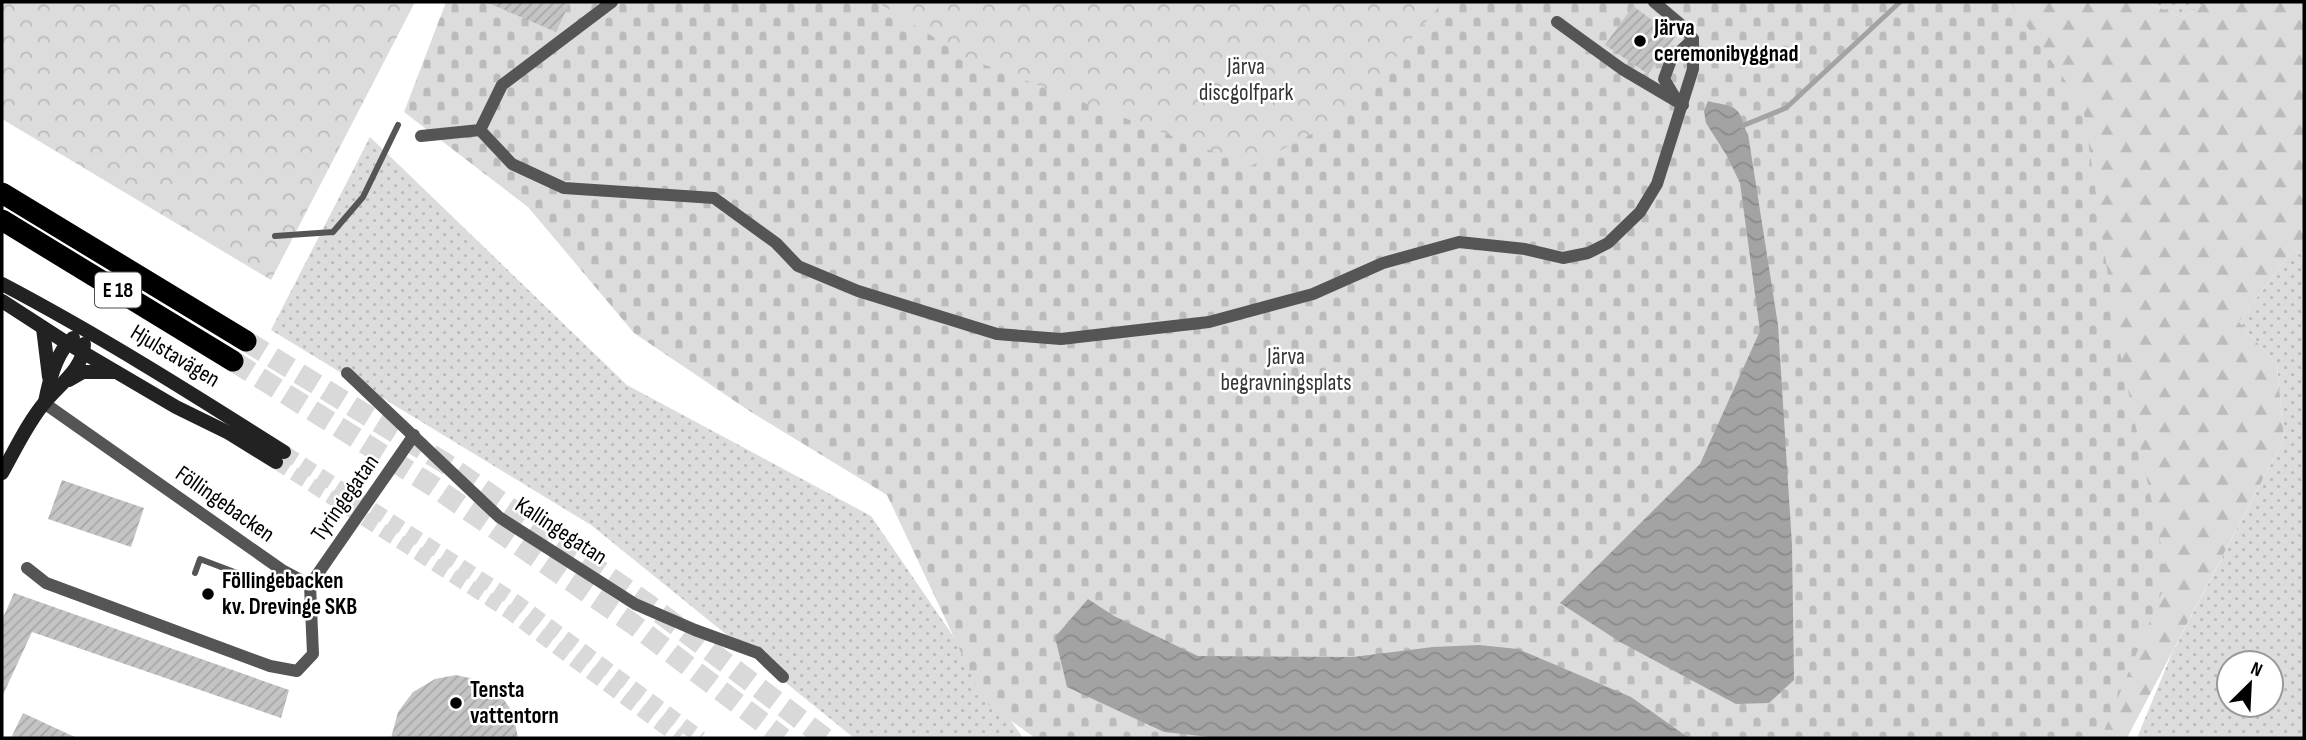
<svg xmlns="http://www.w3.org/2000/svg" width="2306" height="740" viewBox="0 0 2306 740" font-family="'Sofia Sans Condensed',sans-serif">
<defs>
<pattern id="grass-dots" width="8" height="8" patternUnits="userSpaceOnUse" patternTransform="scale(1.75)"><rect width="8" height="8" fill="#dcdcdc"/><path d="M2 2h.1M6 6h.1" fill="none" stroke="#bbb" stroke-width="1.8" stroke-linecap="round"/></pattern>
<pattern id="forest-firs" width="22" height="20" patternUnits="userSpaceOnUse" patternTransform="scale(1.75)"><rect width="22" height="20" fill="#dcdcdc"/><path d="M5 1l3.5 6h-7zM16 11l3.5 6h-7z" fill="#bbb"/></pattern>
<pattern id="cemetery-stones" width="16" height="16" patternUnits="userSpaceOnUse" patternTransform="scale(1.75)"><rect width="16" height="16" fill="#dcdcdc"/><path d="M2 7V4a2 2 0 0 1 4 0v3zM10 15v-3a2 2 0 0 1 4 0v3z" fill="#bbb"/></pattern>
<pattern id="park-crowns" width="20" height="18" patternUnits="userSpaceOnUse" patternTransform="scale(1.75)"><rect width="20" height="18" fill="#dcdcdc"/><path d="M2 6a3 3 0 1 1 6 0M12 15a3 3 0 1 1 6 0" fill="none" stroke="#bbb"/></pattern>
<pattern id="water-waves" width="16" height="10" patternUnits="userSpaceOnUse" patternTransform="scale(1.75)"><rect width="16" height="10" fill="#a3a3a3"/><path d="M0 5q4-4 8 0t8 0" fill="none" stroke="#8b8b8b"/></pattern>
<pattern id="building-hatch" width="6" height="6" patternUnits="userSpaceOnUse" patternTransform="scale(1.75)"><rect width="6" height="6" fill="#c4c4c4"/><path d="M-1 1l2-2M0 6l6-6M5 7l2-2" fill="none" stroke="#a7a7a7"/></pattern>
</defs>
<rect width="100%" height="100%" fill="#fff"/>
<g fill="url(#grass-dots)" fill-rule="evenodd">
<path d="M 2147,2 L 2206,2 L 2183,18 Z"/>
<path d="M 370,137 L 627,385 L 871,516 L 1023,738 L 854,738 L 591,525 L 271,330 Z"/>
<path d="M 2293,249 L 2304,255 L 2304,738 L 2137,738 L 2172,653 L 2284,439 L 2277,365 L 2239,322 ZM 2229,663 L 2271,663 L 2271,705 L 2229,705 Z"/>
</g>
<path fill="url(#forest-firs)" d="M 1903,2 L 2147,2 L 2183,18 L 2206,2 L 2304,2 L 2304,255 L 2293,249 L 2239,322 L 2277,365 L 2284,439 L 2127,738 L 2079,738 Z"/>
<path fill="url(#cemetery-stones)" d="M 446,2 L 2010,2 L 2083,106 L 2118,343 L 2168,578 L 2101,738 L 1035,738 L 984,701 L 887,495 L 751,412 L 634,333 L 528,207 L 404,112 Z"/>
<g fill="url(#park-crowns)">
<path d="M 2,2 L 415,2 L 271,280 L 2,119 Z"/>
<path d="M 877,2 L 1440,2 L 1438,8 L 1344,117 L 1251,166 L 969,59 Z"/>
</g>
<g fill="url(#water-waves)">
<path d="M 1708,101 C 1717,104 1734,104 1739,113 C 1743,119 1743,127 1748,134 L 1778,325 L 1792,545 L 1794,680 L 1769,703 L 1736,704 L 1620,642 L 1560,603 L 1700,464 L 1760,331 L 1740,183 L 1727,156 L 1706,123 L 1704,111 Z"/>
<path d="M 1088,599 L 1114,616 L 1198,656 L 1353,657 L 1433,647 L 1479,645 L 1518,649 L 1631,697 L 1689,738 L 1219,738 L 1164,732 L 1067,687 L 1055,637 Z"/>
</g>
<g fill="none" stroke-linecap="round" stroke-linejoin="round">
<path stroke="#a3a3a3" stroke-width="5" d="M 1742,126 L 1786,108 L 1900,2"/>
</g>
<g fill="url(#building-hatch)">
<path d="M 486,2 L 570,2 L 556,32 Z"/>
<path d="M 1633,6 L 1675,37 L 1648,74 L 1605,45 Z"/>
<path d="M 62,480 L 144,508 L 131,547 L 48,519 Z"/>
<path d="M 14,593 L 289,690 L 281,718 L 32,632 L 2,697 L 2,620 Z"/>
<path d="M 456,675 L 478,680 L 500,694 L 513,713 L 518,738 L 391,738 L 398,712 L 413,692 L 435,679 Z"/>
<path d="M 23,713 L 77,738 L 11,738 Z"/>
</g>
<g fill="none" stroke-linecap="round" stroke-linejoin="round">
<g stroke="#d9d9d9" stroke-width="14" stroke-dasharray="14 7" stroke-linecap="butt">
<path d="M 284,452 L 517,602 L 701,738"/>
<path d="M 276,462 L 509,612 L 679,738"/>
</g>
<g stroke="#d9d9d9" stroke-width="21" stroke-dasharray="21 10" stroke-linecap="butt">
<path d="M 246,341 L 448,465 L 648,604 L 825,738"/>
<path d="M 233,361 L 433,486 L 633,624 L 783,738"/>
</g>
<g stroke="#555" stroke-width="6">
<path d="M 275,236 L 333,232 L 363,197 L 398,125"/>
<path d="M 195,573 L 200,559 L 271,586 L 282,570"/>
</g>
<g stroke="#555" stroke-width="12">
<path d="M 1557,22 L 1622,69 L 1683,105"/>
<path d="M 1676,99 L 1664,79 L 1671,60 L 1693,39"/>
<path d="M 480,130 L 512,164 L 564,188 L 714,198 L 776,243 L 798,266 L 858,291 L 997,334 L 1061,339 L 1209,322 L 1313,294 L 1383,263 L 1459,242 L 1525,249 L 1563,258 L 1588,253 L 1608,243 L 1640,212 L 1657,184 L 1693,69 L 1693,39 L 1685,28 L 1654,2"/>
<path d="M 421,136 L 480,130 L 502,85 L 612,2"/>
<path d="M 347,373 L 499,517 L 635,604 L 695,630 L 758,653 L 783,677"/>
<path d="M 27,568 L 46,583 L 270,666 L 297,671 L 313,654 L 310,585 L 282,570 L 44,403"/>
<path d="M 310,585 L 414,435"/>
</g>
<g stroke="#222" stroke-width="14">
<path d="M 2,284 C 99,335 191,393 284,452"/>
<path d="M 2,301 L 67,343 L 176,407 L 229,433 L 276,462"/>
<path d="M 43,328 L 49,377"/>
<path d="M 69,380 L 83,372 L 113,372"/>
<path d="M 45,402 C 49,381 56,352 73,338"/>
<path d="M 2,473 C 15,450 28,422 45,402 C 59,385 84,368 84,344"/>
</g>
<g stroke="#000" stroke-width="21">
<path d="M 2,193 L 246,341"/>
<path d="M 2,220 L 233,361"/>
</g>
</g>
<g fill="#000" stroke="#fff" stroke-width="2.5">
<circle cx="1640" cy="41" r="7"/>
<circle cx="208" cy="594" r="7"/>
<circle cx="456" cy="703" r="7"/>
</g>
<g text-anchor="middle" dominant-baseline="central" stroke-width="5" stroke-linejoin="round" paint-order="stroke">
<rect fill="#fff" stroke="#4c4c4c" stroke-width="2" x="95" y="272.5" width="46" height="35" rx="5"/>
<g font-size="21" font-weight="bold" fill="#000">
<text x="118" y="290">E 18</text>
</g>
<g font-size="23" font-weight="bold" fill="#000" stroke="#fff" text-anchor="start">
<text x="1654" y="28">Järva<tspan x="1654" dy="26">ceremonibyggnad</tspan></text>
<text x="222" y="581">Föllingebacken<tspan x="222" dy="26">kv. Drevinge SKB</tspan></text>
<text x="470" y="690">Tensta<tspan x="470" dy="26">vattentorn</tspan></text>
</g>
<g font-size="23" fill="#333" stroke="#fff">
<text x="1246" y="67">Järva<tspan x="1246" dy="26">discgolfpark</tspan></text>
<text x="1286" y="357">Järva<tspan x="1286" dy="26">begravningsplats</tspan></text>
</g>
<g font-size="23" fill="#000" stroke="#fff">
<text transform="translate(175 356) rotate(31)">Hjulstavägen</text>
<text transform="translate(345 498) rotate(-55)">Tyringegatan</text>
<text transform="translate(225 504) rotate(35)">Föllingebacken</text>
<text transform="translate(561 531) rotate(33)">Kallingegatan</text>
</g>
</g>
<rect width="2306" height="740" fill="none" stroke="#000000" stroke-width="7"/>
<g transform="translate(2250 684) rotate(24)"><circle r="33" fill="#ffffff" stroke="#999999" stroke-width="2"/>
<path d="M0-5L12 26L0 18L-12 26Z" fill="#000000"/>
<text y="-10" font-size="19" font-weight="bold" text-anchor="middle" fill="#000000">N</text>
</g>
</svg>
